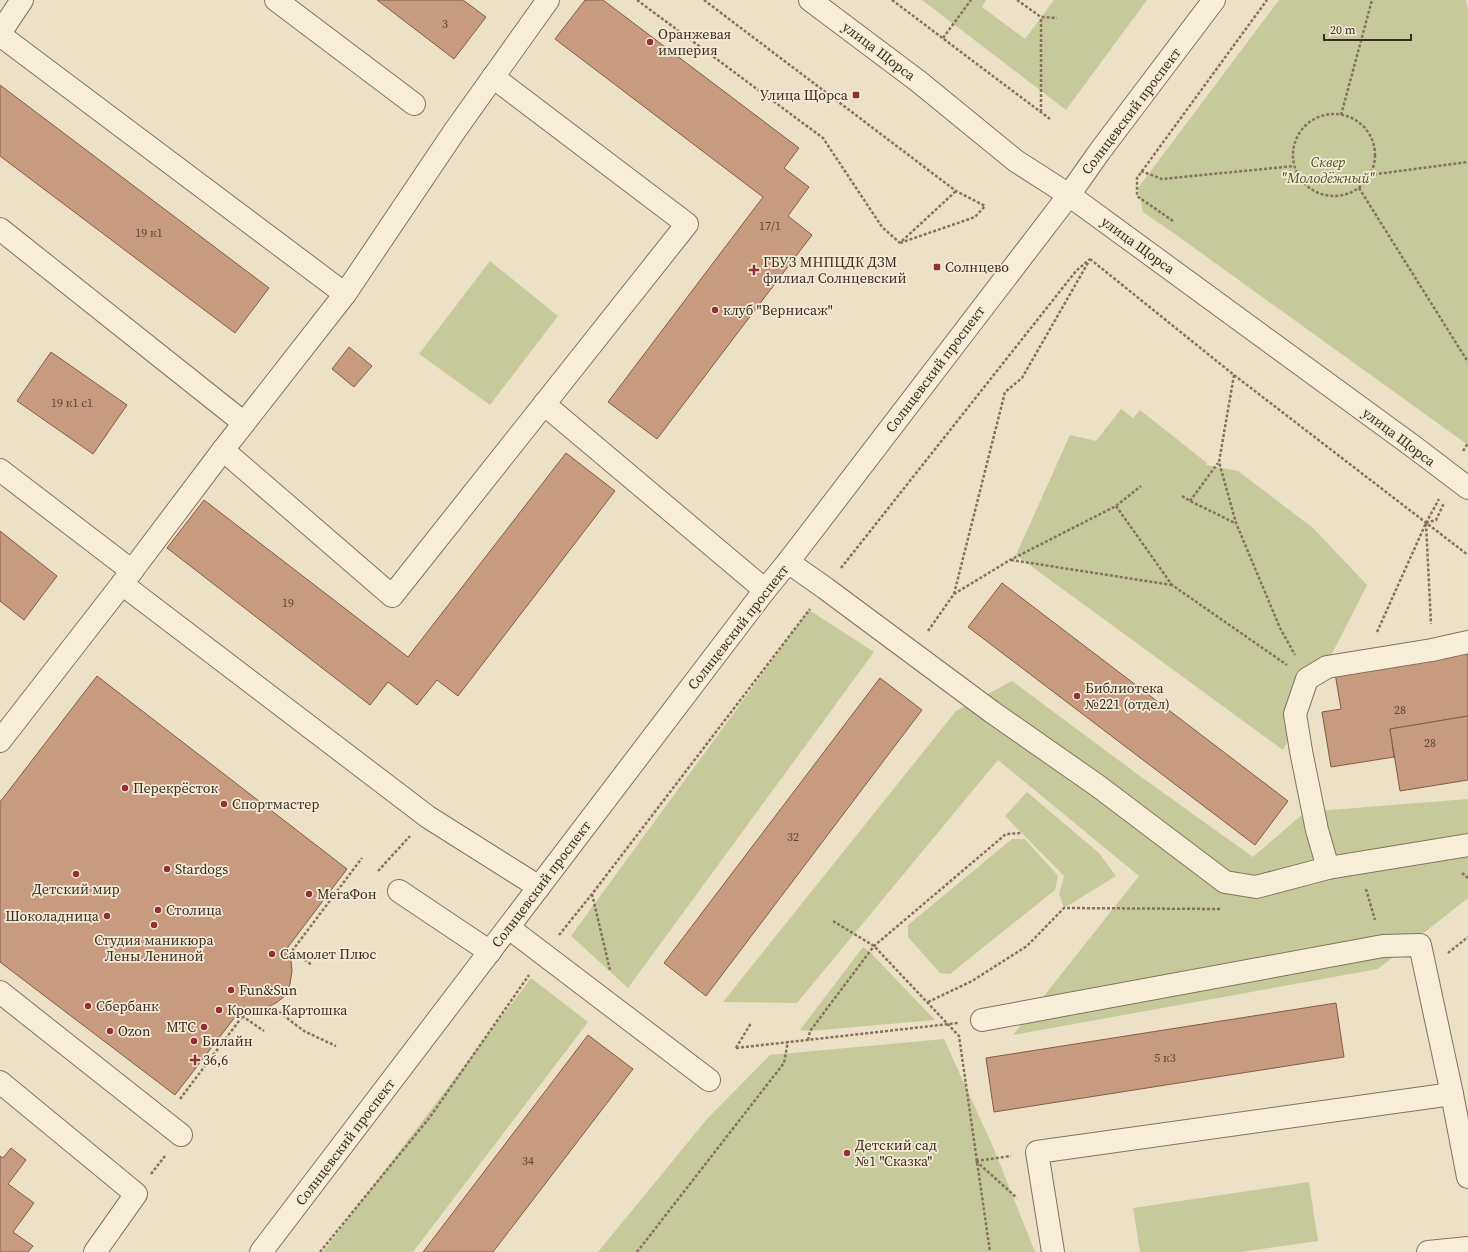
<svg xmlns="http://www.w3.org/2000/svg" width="1468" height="1252" viewBox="0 0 1468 1252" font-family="'Source Serif 4',serif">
<rect width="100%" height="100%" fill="#ece0c6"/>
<g fill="#c6ca9b">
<path d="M 922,0 L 986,0 L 982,7 L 1025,39 L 1054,0 L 1147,0 L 1066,110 Z"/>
<path d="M 1279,0 L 1466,0 L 1468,11 L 1468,445 L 1172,232 L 1143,212 L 1138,188 Z"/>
<path d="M 490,261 L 558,316 L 490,405 L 419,354 Z"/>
<path d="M 1121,409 L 1133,418 L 1140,410 L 1207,463 L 1206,465 L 1238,471 L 1313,528 L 1367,585 L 1283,750 L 1016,555 L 1070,435 L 1096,441 Z"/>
<path d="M 809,610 L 874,652 L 628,988 L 571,936 Z"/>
<path d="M 1012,681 L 1144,779 L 1253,857 L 1305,812 L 1468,799 L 1468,898 L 1378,969 L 1013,1035 L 1139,876 L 998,760 L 797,1003 L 723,1002 L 956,711 Z"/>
<path d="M 1027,792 L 1099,853 L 1116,876 L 1064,908 L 1059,894 L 1064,876 L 1005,816 Z"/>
<path d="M 1012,839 L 1025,839 L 1058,876 L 1055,890 L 950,974 L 940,973 L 908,937 L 908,925 Z"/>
<path d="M 863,947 L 870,952 L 935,1020 L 810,1031 L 800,1030 Z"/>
<path d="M 531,978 L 588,1022 L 413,1252 L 323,1252 Z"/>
<path d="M 944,1039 L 994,1149 L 1035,1252 L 598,1252 L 707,1119 L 770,1055 Z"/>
<path d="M 1309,1182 L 1318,1241 L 1241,1252 L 1140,1252 L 1133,1208 Z"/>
</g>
<g fill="#c89b7e" stroke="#855c44">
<path d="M 377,0 L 463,0 L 486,17 L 454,59 Z"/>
<path d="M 585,0 L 603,0 L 799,148 L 784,168 L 809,187 L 788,216 L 812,235 L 657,439 L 608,402 L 763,197 L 555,39 Z"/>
<path d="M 0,85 L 269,288 L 235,333 L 0,156 Z"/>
<path d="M 349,347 L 372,366 L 354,387 L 332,369 Z"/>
<path d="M 51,352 L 127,405 L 93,454 L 17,401 Z"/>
<path d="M 566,453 L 615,491 L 458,696 L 437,680 L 417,705 L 388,682 L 370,705 L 167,548 L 204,500 L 408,657 Z"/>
<path d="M 0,531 L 57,576 L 24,620 L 0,601 Z"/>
<path d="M 1002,583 L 1288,801 L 1255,845 L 968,627 Z"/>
<path d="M 1468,652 L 1468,716 L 1390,729 L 1394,757 L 1331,767 L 1322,712 L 1341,709 L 1335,673 Z"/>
<path d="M 97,676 L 347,869 L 285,951 L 291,960 L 292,971 L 290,984 L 285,996 L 276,1003 L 266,1008 L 253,1009 L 242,1008 L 175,1095 L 0,962 L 0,802 Z"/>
<path d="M 880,678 L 922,710 L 706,996 L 664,963 Z"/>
<path d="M 1468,716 L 1468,780 L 1400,791 L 1390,729 Z"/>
<path d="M 1336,1003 L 1344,1057 L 994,1112 L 986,1058 Z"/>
<path d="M 588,1035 L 633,1069 L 493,1252 L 423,1252 Z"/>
<path d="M 11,1148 L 26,1160 L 8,1184 L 34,1203 L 13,1232 L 33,1246 L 28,1252 L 0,1252 L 0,1156 L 3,1158 Z"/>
</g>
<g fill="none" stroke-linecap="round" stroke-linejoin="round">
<defs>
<g id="minor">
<path d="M 276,0 L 414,104"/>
<path d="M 810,0 L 918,81 L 1016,161 L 1069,195 L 1414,447 L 1468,488"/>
<path d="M 0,33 L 22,0"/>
<path d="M 0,35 L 345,294"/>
<path d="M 0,229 L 244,423"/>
<path d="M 544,404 L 765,590"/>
<path d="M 223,450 L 392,596 L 687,224 L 493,77"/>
<path d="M 0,470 L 132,571"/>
<path d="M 788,562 L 825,588 L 992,712 L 1098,786 L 1225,882 L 1256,887 L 1328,868 L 1468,845"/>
<path d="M 122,584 L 428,817 L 539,887"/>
<path d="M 0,741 L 122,584 L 223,450 L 345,294 L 454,132 L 548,0"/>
<path d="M 1328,868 L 1317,830 L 1301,751 L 1295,714 L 1307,679 L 1327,667 L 1432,650 L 1468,642"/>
<path d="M 399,891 L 490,952"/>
<path d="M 509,928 L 709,1080"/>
<path d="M 0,992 L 181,1135"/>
<path d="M 982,1020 L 1383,946 L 1420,945 L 1452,1094 L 1468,1177"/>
<path d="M 0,1082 L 136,1194 L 95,1252"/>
<path d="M 261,1252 L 765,590 L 788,562 L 1069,195 L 1100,151 L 1214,0"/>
<path d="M 1053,1252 L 1037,1152 L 1452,1094"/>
<path d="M 1428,1252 L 1468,1248"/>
</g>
</defs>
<use href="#minor" stroke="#87725d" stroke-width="24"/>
<g stroke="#87725d" stroke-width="2.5" stroke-dasharray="3 2" stroke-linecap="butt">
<path d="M 637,0 L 823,138 L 882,227 L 900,243"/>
<path d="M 704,0 L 956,191 L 985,206 L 975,217 L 900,243"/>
<path d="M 892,0 L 1050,119"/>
<path d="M 1017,0 L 1041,17 L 1057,18"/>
<path d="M 943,38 L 971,0"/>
<path d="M 1041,112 L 1041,17"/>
<circle cx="1334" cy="155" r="41"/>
<path d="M 1341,115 L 1372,0"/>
<path d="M 1141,171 L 1162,179 L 1294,166"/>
<path d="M 1369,175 L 1468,162"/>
<path d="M 1359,188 L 1468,362"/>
<path d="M 1173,221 L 1137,196 L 1137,178 L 1267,0"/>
<path d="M 902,241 L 956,191"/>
<path d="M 1090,259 L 1234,375 L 1468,555"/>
<path d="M 1234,375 L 1219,462 L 1236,523 L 1280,628 L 1295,655"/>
<path d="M 1463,451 L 1468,443"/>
<path d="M 1182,496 L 1190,501 L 1235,523"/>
<path d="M 1190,501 L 1218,463"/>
<path d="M 1116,506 L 1172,585 L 1287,665"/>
<path d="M 1426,523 L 1436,520 L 1444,503"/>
<path d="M 1426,523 L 1439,499"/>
<path d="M 1011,560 L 1172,585"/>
<path d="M 841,568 L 1076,271 L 1090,259"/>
<path d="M 954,594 L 1005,392 L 1022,378 L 1089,261"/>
<path d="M 928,631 L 954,594 L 1010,560 L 1116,506 L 1141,486"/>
<path d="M 1377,632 L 1426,523 L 1431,624"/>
<path d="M 378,871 L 410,836"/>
<path d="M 1462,873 L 1468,878"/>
<path d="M 1366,889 L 1375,920"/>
<path d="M 592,894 L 610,970"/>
<path d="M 833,921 L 874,946 L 959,1036 L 990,1252"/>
<path d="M 559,935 L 592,894 L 810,609"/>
<path d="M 292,951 L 312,965"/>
<path d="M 1448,953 L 1468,937"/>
<path d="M 289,955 L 362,858"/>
<path d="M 928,1002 L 972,981 L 1027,946 L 1064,908 L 1221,909"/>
<path d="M 279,1012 L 304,1031 L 336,1046"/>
<path d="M 242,1016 L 264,1031"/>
<path d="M 808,1040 L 810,1031 L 874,946 L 1006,834 L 1022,833"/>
<path d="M 736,1048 L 958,1023"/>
<path d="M 736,1048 L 751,1023"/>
<path d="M 180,1099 L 248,1009"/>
<path d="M 976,1161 L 1017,1198"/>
<path d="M 976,1161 L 1011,1156"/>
<path d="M 151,1174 L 165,1156"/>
<path d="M 320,1252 L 430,1117 L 529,975"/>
<path d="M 637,1252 L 784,1063 L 788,1041"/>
</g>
<use href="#minor" stroke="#f7eed9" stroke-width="22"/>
</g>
<g fill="#933033" stroke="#f4ead6" stroke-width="1.5">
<circle cx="650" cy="42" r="4"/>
<rect x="852" y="91" width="8" height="8" rx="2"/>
<rect x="933" y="263" width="8" height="8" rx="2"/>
<path d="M752 264h4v4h4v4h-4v4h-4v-4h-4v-4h4z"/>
<circle cx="715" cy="310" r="4"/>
<circle cx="1077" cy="696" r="4"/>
<circle cx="125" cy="788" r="4"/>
<circle cx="224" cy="804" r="4"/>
<circle cx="167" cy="869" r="4"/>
<circle cx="76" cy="874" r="4"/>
<circle cx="309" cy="894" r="4"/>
<circle cx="158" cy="910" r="4"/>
<circle cx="107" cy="916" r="4"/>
<circle cx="154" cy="925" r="4"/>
<circle cx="272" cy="954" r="4"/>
<circle cx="231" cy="990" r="4"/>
<circle cx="88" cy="1006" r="4"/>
<circle cx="219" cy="1010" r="4"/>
<circle cx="204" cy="1027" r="4"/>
<circle cx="110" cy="1031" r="4"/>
<circle cx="194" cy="1041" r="4"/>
<path d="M193 1054h4v4h4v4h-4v4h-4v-4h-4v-4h4z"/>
<circle cx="847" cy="1153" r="4"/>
</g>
<g text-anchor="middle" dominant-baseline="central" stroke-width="3.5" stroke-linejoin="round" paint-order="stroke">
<g font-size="12" fill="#5c4738">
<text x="445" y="24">3</text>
<text x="770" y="226">17/1</text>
<text x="149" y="233">19 к1</text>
<text x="72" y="403">19 к1 с1</text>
<text x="288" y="603">19</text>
<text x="1400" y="710">28</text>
<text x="1430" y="743">28</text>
<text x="793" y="837">32</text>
<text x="1165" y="1058">5 к3</text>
<text x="528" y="1161">34</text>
</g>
<g font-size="14" fill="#382b20" stroke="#f4ead6" text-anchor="start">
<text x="658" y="34">Оранжевая<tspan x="658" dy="16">империя</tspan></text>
<text x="848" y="95" text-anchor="end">Улица Щорса</text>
<text x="763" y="262">ГБУЗ МНПЦДК ДЗМ<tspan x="763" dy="16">филиал Солнцевский</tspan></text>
<text x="945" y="267">Солнцево</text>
<text x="723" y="310">клуб "Вернисаж"</text>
<text x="1085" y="688">Библиотека<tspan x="1085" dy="16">№221 (отдел)</tspan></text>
<text x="133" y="788">Перекрёсток</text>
<text x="232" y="804">Спортмастер</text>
<text x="175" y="869">Stardogs</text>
<text x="76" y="889" text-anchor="middle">Детский мир</text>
<text x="317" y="894">МегаФон</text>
<text x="166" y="910">Столица</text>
<text x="99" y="916" text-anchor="end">Шоколадница</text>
<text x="154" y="940" text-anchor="middle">Студия маникюра<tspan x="154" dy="16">Лены Лениной</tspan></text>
<text x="280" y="954">Самолет Плюс</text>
<text x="239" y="990">Fun&amp;Sun</text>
<text x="96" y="1006">Сбербанк</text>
<text x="227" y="1010">Крошка Картошка</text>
<text x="196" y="1027" text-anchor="end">МТС</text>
<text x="118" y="1031">Ozon</text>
<text x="202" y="1041">Билайн</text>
<text x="203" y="1060">36,6</text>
<text x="855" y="1145">Детский сад<tspan x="855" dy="16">№1 "Сказка"</tspan></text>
</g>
<g font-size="14" fill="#382b20" stroke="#f4ead6">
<text transform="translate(879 51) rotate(37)">улица Щорса</text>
<text transform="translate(1131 111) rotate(-53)">Солнцевский проспект</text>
<text transform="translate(1138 245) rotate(36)">улица Щорса</text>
<text transform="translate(935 369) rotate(-53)">Солнцевский проспект</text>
<text transform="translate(1399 437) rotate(37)">улица Щорса</text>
<text transform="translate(738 627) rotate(-52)">Солнцевский проспект</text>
<text transform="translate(541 884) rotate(-53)">Солнцевский проспект</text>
<text transform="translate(345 1142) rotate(-53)">Солнцевский проспект</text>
</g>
<g font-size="14" font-style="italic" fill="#495327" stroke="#f4ead6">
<text x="1328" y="162">Сквер<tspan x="1328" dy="16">"Молодёжный"</tspan></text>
</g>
</g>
<path d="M1324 34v6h87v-6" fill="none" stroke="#382b20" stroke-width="2"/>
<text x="1330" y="34" font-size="12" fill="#382b20" stroke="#f4ead6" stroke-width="3" paint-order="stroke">20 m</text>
</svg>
